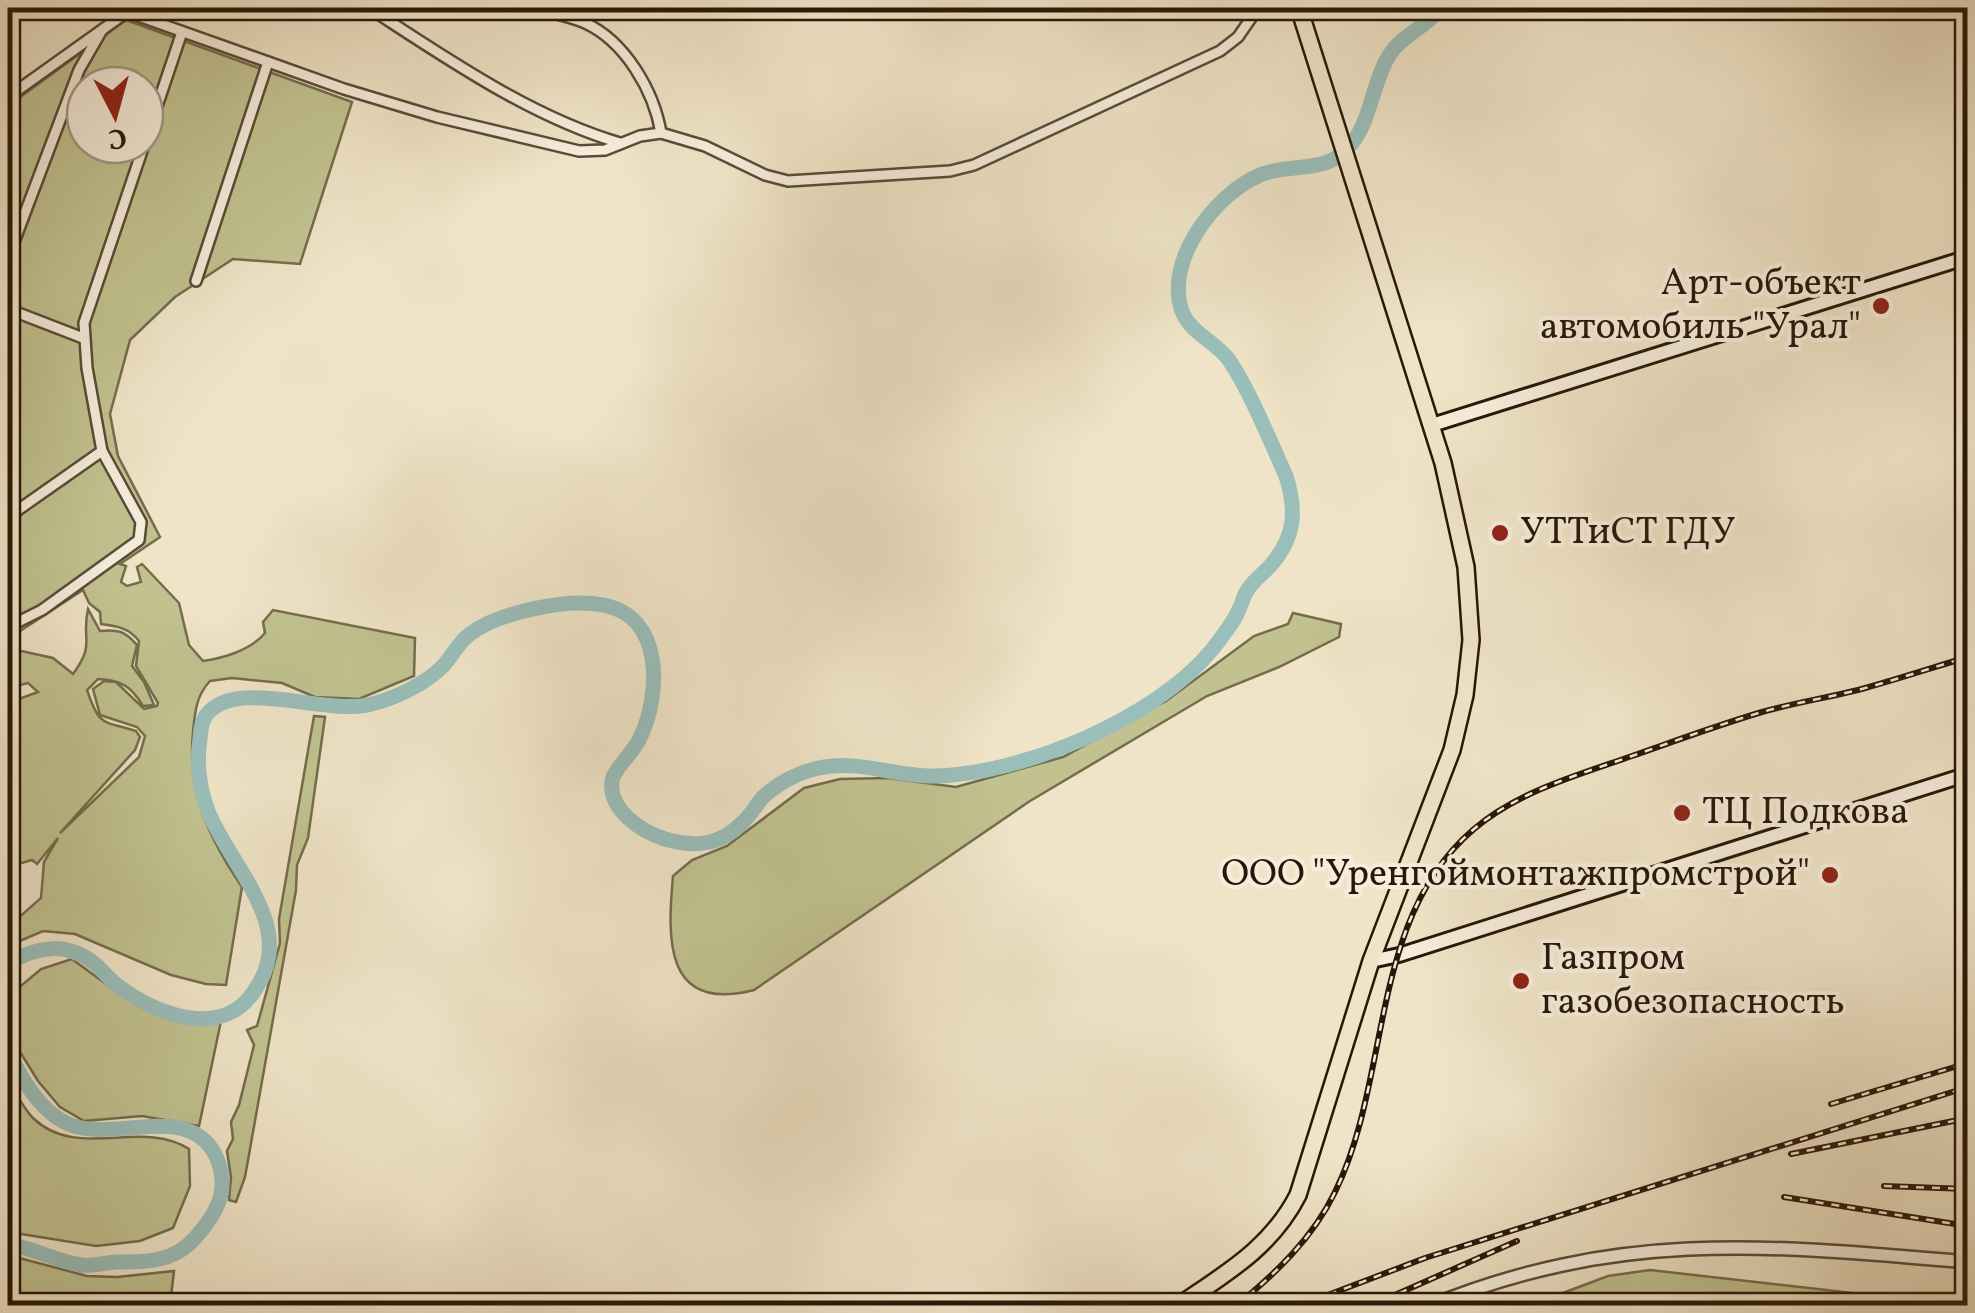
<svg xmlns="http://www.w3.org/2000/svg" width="1975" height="1313" viewBox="0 0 1975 1313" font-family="Vollkorn,serif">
<rect width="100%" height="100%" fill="#efe4c7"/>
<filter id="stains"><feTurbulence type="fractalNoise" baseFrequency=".002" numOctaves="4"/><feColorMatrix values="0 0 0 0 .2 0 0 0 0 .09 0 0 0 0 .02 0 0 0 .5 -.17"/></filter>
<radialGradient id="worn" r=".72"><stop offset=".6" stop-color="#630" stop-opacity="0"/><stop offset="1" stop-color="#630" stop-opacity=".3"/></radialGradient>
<g fill="#c1c290" stroke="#756c4c" stroke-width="2.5" fill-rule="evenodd">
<path d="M 126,20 L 352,102 L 300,264 L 233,259 L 175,297 L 130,340 L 110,414 L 118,456 L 160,537 L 120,564 L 126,566 L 121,582 L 127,586 L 141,582 L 137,567 L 142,564 L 179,603 L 189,645 L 203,661 C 224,658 251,650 265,633 L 263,622 L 273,610 L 415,638 L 414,676 L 359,699 L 315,697 L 282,683 L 232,678 L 210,681 C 196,696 195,712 193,732 C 187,793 209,838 242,887 L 226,985 L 206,984 L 171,975 L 75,934 L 43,931 L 8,946 L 8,927 L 41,898 L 44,862 L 58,838 L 37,864 L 32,860 L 11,866 L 13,872 L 8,875 L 8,703 L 38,692 L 28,683 L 8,688 L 8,648 L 53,658 L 73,674 C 96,643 81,640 88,609 L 100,631 C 118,629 125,631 137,645 L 132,666 L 144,682 L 154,705 L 143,706 C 131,686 121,680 98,679 L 87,690 C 100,728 102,720 136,731 L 140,737 L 135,750 L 60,833 L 139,757 L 145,736 L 137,727 L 100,715 L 93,689 L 104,681 L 116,682 L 144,709 L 157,706 L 158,703 L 136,666 L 139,641 C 129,628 117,626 101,624 L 100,612 L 89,603 L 83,590 L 17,633 L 8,634 L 8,106 ZM 85,85 L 145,85 L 145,145 L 85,145 Z"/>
<path d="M 1293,613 L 1341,624 L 1339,637 L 1279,667 L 1207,696 L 1030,801 L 754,990 C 665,1013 667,941 673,876 L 692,860 L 727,846 L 804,788 L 840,779 L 888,778 L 956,787 L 1063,757 L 1166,701 L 1254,636 L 1288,624 Z"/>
<path d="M 314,716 L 325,717 L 308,838 L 297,865 L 296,890 L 245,1177 L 236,1202 L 229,1200 L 231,1177 L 227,1151 L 233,1139 L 231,1122 L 239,1105 L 254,1045 L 247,1030 L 257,1026 L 280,943 L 279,919 Z"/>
<path d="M 72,959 C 118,993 161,1029 221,1021 L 199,1126 L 142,1116 L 84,1121 L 60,1107 L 38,1081 L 17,1047 L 10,1024 L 16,990 L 41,969 Z"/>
<path d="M 8,1079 C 15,1091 23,1108 33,1118 C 77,1161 142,1118 189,1149 L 190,1186 L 173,1228 L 140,1241 L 96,1246 L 8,1232 Z"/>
<path d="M 8,1255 L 87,1276 L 117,1277 L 174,1271 L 170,1305 L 8,1305 Z"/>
<path d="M 1650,1270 L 1923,1301 L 1935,1305 L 1531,1305 L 1608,1276 Z"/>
</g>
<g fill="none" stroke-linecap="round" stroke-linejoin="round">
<g stroke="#9abeba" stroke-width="15">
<path d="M 8,964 C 36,946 67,941 95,964 C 103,971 110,980 118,986 C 150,1010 201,1032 237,1009 C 246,1003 253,994 258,985 C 296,925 230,866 208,811 C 199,787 196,764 200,739 C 201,728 202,717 211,710 C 243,681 326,714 368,705 C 394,699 424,685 443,666 C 453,655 458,643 470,634 C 499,612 568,598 603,605 C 664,616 661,694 640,738 C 634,752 613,770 612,781 C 608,810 642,832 665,839 C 696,848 721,845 743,822 C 751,815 756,805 763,797 C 778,783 799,772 819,768 C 857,759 897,777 935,776 C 1023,774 1154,719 1211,651 C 1221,638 1234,623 1240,607 C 1244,599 1243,595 1249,588 C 1254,580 1264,573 1271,565 C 1295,537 1297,511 1286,476 C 1271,443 1249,389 1229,360 C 1216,342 1190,333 1182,311 C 1164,261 1215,194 1260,175 C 1287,163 1323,174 1346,150 C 1372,125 1371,83 1390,54 C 1403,34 1427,27 1440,8"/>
<path d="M 8,1052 C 21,1077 38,1108 64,1122 C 110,1147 196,1095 219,1164 C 229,1193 214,1217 195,1238 C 174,1262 147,1262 118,1262 C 106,1262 93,1267 81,1265 C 56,1261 33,1248 8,1244"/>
</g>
<defs>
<g id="minor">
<path d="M 116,8 L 344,89 L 437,117 L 579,151 L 605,150 L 640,136 L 661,133 L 705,146 L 765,175 L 788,181 L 950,171 L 974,165 L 1220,51 L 1238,37 L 1258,8"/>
<path d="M 369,8 C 446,58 531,117 620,143"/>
<path d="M 531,8 C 549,13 568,15 585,23 C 625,41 654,91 661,133"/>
<path d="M 8,97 L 127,12"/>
<path d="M 145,142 L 182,32"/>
<path d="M 8,258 L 79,70 L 102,30"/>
<path d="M 196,281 L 268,62"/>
<path d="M 8,309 L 83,338"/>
<path d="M 8,517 L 102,451 L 87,368 L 84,323 L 144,145"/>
<path d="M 8,627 L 42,610 L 139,540 L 141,522 L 102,451"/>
</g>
<path id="tertiary" d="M 1430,1306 C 1619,1229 1771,1245 1968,1262"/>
<g id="secondary">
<path d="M 1432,425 L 1968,257"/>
<path d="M 1371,961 L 1399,955 L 1968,774"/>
</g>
<path id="trunk" d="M 1178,1306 C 1225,1274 1271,1248 1298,1195 L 1371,961 L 1452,750 L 1465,695 L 1471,640 L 1466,567 L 1443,463 L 1299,8"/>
</defs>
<use href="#minor" stroke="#5a4a38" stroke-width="14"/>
<use href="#tertiary" stroke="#5a4a38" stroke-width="16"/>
<use href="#secondary" stroke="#291608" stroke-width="18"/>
<use href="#trunk" stroke="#291608" stroke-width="20"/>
<use href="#minor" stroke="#f5eddb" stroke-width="9"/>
<use href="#tertiary" stroke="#f5eddb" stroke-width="11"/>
<use href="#secondary" stroke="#f5eddb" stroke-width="12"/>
<use href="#trunk" stroke="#efe4c7" stroke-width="15"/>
<defs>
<g id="rail">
<path d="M 1831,1104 L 1968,1063"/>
<path d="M 1791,1154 L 1968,1118"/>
<path d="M 1884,1186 L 1968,1189"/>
<path d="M 1784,1197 L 1968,1226"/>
<path d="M 1236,1306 C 1275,1274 1313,1238 1335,1192 C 1392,1077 1368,919 1474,829 C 1519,791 1578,775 1632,756 C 1675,741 1718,725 1762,712 C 1794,703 1826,698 1858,690 C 1895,680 1931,668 1968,657"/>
<path d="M 1299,1306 L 1425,1258 L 1968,1087"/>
<path d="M 1370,1306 L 1517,1241"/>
</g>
</defs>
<use href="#rail" stroke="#291608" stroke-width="6"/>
<use href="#rail" stroke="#f5eddb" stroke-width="2.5" stroke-dasharray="8" stroke-linecap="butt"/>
</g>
<g fill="#8f2418" stroke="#f5eddb" stroke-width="4">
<circle cx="1881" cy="306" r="10"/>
<circle cx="1500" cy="533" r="10"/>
<circle cx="1682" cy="813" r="10"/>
<circle cx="1830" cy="875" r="10"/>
<circle cx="1521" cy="981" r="10"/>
</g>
<g text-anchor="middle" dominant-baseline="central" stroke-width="8" stroke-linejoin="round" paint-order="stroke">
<g font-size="38" fill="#291608" stroke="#f5eddb" text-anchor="start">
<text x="1861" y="284" text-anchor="end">Арт-объект<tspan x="1861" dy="44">автомобиль "Урал"</tspan></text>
<text x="1520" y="533">УТТиСТ ГДУ</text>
<text x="1702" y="813">ТЦ Подкова</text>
<text x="1810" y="875" text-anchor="end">ООО "Уренгоймонтажпромстрой"</text>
<text x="1541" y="959">Газпром<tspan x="1541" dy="44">газобезопасность</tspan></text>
</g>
</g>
<rect width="1975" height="1313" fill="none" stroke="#efe4c7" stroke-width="40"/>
<rect x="10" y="10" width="1955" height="1293" fill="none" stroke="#291608" stroke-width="5"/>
<rect x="20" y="20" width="1935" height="1273" fill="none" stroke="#291608" stroke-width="2.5"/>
<g transform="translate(115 115) rotate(174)"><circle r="48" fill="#f5eddb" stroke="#a39787" stroke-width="2.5"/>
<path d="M0-8L18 38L0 25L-18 38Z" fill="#8f2418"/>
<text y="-15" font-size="28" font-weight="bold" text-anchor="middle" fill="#291608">С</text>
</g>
<rect width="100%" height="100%" filter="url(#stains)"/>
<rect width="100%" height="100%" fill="url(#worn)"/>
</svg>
